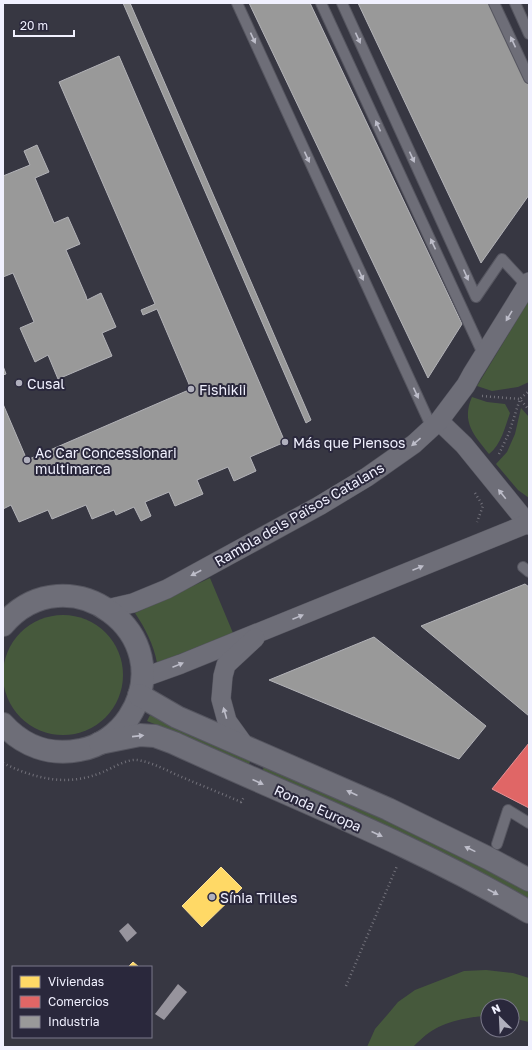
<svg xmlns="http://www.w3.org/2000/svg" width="532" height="1050" viewBox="0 0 532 1050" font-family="'Golos Text',sans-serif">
<rect width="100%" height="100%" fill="#373742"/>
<g fill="#46593c">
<path d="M 529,300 L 529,382 L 518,387 L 492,391 L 477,386 Z"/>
<path d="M 472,397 L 487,402 L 505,404 L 510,413 C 505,427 501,445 489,454 C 474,435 461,422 472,397 Z"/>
<path d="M 521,408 L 529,417 L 529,498 L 518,490 L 496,464 L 507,452 L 515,434 Z"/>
<path d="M 210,578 L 233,633 L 157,663 C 154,645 145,628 135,613 Z"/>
<circle cx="63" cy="675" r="60"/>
<path d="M 150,715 L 171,723 L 251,760 L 248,766 L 177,733 L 147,721 Z"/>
<path d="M 264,766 L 431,840 L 520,885 L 529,891 L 529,900 L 262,773 Z"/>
<path d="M 486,970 L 513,973 L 529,978 L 529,1022 L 512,1018 L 512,1006 L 488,1006 L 488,1016 C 471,1016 444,1022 430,1032 C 424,1036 418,1042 413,1047 L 367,1047 L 375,1029 L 388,1014 L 398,1002 L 415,990 L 464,971 Z"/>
</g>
<g fill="#ffd966" stroke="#fbe094">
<path d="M 221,867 L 242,888 L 202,927 L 182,906 Z"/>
<path d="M 133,962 L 139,967 L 128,967 Z"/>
</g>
<path fill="#e06666" stroke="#e59094" d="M 529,743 L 529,808 L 492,789 Z"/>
<g fill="#999" stroke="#b3b3b8">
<path d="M 123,3 L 130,3 L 311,420 L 306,423 Z"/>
<path d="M 249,3 L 310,3 L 462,324 L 428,378 Z"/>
<path d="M 358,3 L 490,3 L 529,85 L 529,195 L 481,263 Z"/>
<path d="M 119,56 L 285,442 L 250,457 L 256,471 L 234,481 L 228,467 L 197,480 L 203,494 L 175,506 L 169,492 L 145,502 L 151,516 L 141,521 L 134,507 L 116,515 L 114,510 L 92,519 L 86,505 L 52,519 L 48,510 L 19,522 L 11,505 L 3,509 L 3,404 L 27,460 L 191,389 L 157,309 L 143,315 L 141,310 L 155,304 L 59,82 Z"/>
<path d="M 37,145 L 49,172 L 35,178 L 54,223 L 68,217 L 80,244 L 66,250 L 86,296 L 87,300 L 101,293 L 116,327 L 102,333 L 112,356 L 58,379 L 48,355 L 35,362 L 20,328 L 34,322 L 13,273 L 3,277 L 3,176 L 30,165 L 24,151 Z"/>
<path d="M 3,366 L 6,374 L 3,375 Z"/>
<path d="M 525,584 L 529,587 L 529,716 L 421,626 Z"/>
<path d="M 374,637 L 486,726 L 459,759 L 269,680 Z"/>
</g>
<g fill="#97949d">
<path d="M 128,923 L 137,933 L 127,942 L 119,931 Z"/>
<path d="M 178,984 L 187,992 L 164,1020 L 155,1014 Z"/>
</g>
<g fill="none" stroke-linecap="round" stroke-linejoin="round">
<defs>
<g id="lane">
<path d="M 237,3 L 432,428"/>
<path d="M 321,3 L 484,356"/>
<path d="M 342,3 L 476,297 L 502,259 L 527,286"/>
<path d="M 494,3 L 529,78"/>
<path d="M 515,3 L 529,34"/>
<path d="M 523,567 L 529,572"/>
<path d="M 497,844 L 508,810 L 529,823"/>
</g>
<g id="street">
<path d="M 439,421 L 464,445 L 529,525"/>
<path d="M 107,609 L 133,603 L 167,589 L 319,506 L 367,477 L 414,444 L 439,421 L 466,385 L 472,374 L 529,282"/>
<path d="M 142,678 L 181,664 L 529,523"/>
<path d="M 245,746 L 227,721 L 221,699 L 223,676 L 226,665 L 255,638"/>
</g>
<g id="secondary">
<path d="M 3,625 C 67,550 182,634 129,717 C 118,734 99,747 80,750 C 50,756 23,746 3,724"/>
<path d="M 139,695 L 177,717 L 388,809 L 488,858 L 529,880"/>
<path d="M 100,743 L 140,735 L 155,736 L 174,743 C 293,798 416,845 529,912"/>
</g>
</defs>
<use href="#lane" stroke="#565660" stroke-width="12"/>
<use href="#street" stroke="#565660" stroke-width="20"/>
<use href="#secondary" stroke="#565660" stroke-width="24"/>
<g stroke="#73727b" stroke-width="2.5" stroke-dasharray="1 3" stroke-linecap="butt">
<path d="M 482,396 L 520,399 L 529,410"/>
<path d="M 499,454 L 509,433 L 520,399 L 529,391"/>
<path d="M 475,493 L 483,506 L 477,522"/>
<path d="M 3,763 C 35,779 68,787 103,772 C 112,768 127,759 137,760 C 151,762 164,769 177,775 C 198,784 220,793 241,802 L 244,797"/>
<path d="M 346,986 L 397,866"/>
</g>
<use href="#lane" stroke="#6e6e78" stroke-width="10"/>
<use href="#street" stroke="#6e6e78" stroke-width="19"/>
<use href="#secondary" stroke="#6e6e78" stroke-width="22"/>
</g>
<defs><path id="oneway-solid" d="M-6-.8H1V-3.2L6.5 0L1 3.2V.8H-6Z"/></defs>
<g fill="#bdbdc9">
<use href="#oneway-solid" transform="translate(253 38) rotate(65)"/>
<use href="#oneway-solid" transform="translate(358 38) rotate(65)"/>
<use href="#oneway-solid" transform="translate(513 42) rotate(-115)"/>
<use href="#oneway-solid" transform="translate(378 126) rotate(-115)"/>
<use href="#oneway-solid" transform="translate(307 157) rotate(65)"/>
<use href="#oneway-solid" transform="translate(412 157) rotate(65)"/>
<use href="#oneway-solid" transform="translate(433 244) rotate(-115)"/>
<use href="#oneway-solid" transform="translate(361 275) rotate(65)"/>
<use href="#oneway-solid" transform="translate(466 275) rotate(66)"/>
<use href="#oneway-solid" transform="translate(509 316) rotate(121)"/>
<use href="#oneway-solid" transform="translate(416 393) rotate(65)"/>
<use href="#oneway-solid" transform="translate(416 442) rotate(140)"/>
<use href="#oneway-solid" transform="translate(502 494) rotate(-129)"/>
<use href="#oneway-solid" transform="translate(418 568) rotate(-22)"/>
<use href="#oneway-solid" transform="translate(196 573) rotate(152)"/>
<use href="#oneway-solid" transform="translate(298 617) rotate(-22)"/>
<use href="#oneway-solid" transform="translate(178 665) rotate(-22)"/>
<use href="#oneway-solid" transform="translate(225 713) rotate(-106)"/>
<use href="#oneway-solid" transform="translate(138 736) rotate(-6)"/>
<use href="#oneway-solid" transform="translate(258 782) rotate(24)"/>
<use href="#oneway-solid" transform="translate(352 793) rotate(-156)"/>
<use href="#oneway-solid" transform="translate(377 834) rotate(24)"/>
<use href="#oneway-solid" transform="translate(470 849) rotate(-154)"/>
<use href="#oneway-solid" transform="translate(493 892) rotate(27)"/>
</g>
<g fill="#b0b0bd" stroke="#2a283c" stroke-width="1.5">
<circle cx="19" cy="383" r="4"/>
<circle cx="191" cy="389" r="4"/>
<circle cx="285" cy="442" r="4"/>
<circle cx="27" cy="460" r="4"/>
<circle cx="212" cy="897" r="4"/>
</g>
<g text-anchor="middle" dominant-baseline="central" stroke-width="4" stroke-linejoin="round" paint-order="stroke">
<g font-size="14" fill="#f1f1ff" stroke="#2a283c" text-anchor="start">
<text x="27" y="383">Cusal</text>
<text x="199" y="389">Fishikii</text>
<text x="293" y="442">Más que Piensos</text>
<text x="35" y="452">Ac Car Concessionari<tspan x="35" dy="16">multimarca</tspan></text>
<text x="220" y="897">Sínia Trilles</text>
</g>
<g font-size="14" fill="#f1f1ff" stroke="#2a283c">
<text transform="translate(299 514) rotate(-30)">Rambla dels Països Catalans</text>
<text transform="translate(318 808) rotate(24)">Ronda Europa</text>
</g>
</g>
<rect width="532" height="1050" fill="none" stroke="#f1f1ff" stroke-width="8"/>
<rect x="12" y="966" width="140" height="72" fill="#2a283c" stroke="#7a788a"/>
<rect x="20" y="976" width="20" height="12" fill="#ffd966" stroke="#7a788a"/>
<text x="48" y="986" font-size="12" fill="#f1f1ff">Viviendas</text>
<rect x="20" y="996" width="20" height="12" fill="#e06666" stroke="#7a788a"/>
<text x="48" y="1006" font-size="12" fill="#f1f1ff">Comercios</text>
<rect x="20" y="1016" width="20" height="12" fill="#999999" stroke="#7a788a"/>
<text x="48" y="1026" font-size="12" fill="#f1f1ff">Industria</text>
<g transform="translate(500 1018) rotate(336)"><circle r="19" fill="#2a283c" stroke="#7a788a"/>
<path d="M0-3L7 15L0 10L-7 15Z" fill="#b0b0bd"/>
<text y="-6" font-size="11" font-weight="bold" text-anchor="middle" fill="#f1f1ff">N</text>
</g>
<path d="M14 30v6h60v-6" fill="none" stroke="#f1f1ff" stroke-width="2"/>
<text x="20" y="30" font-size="12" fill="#f1f1ff" stroke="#2a283c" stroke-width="3" paint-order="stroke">20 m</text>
</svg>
